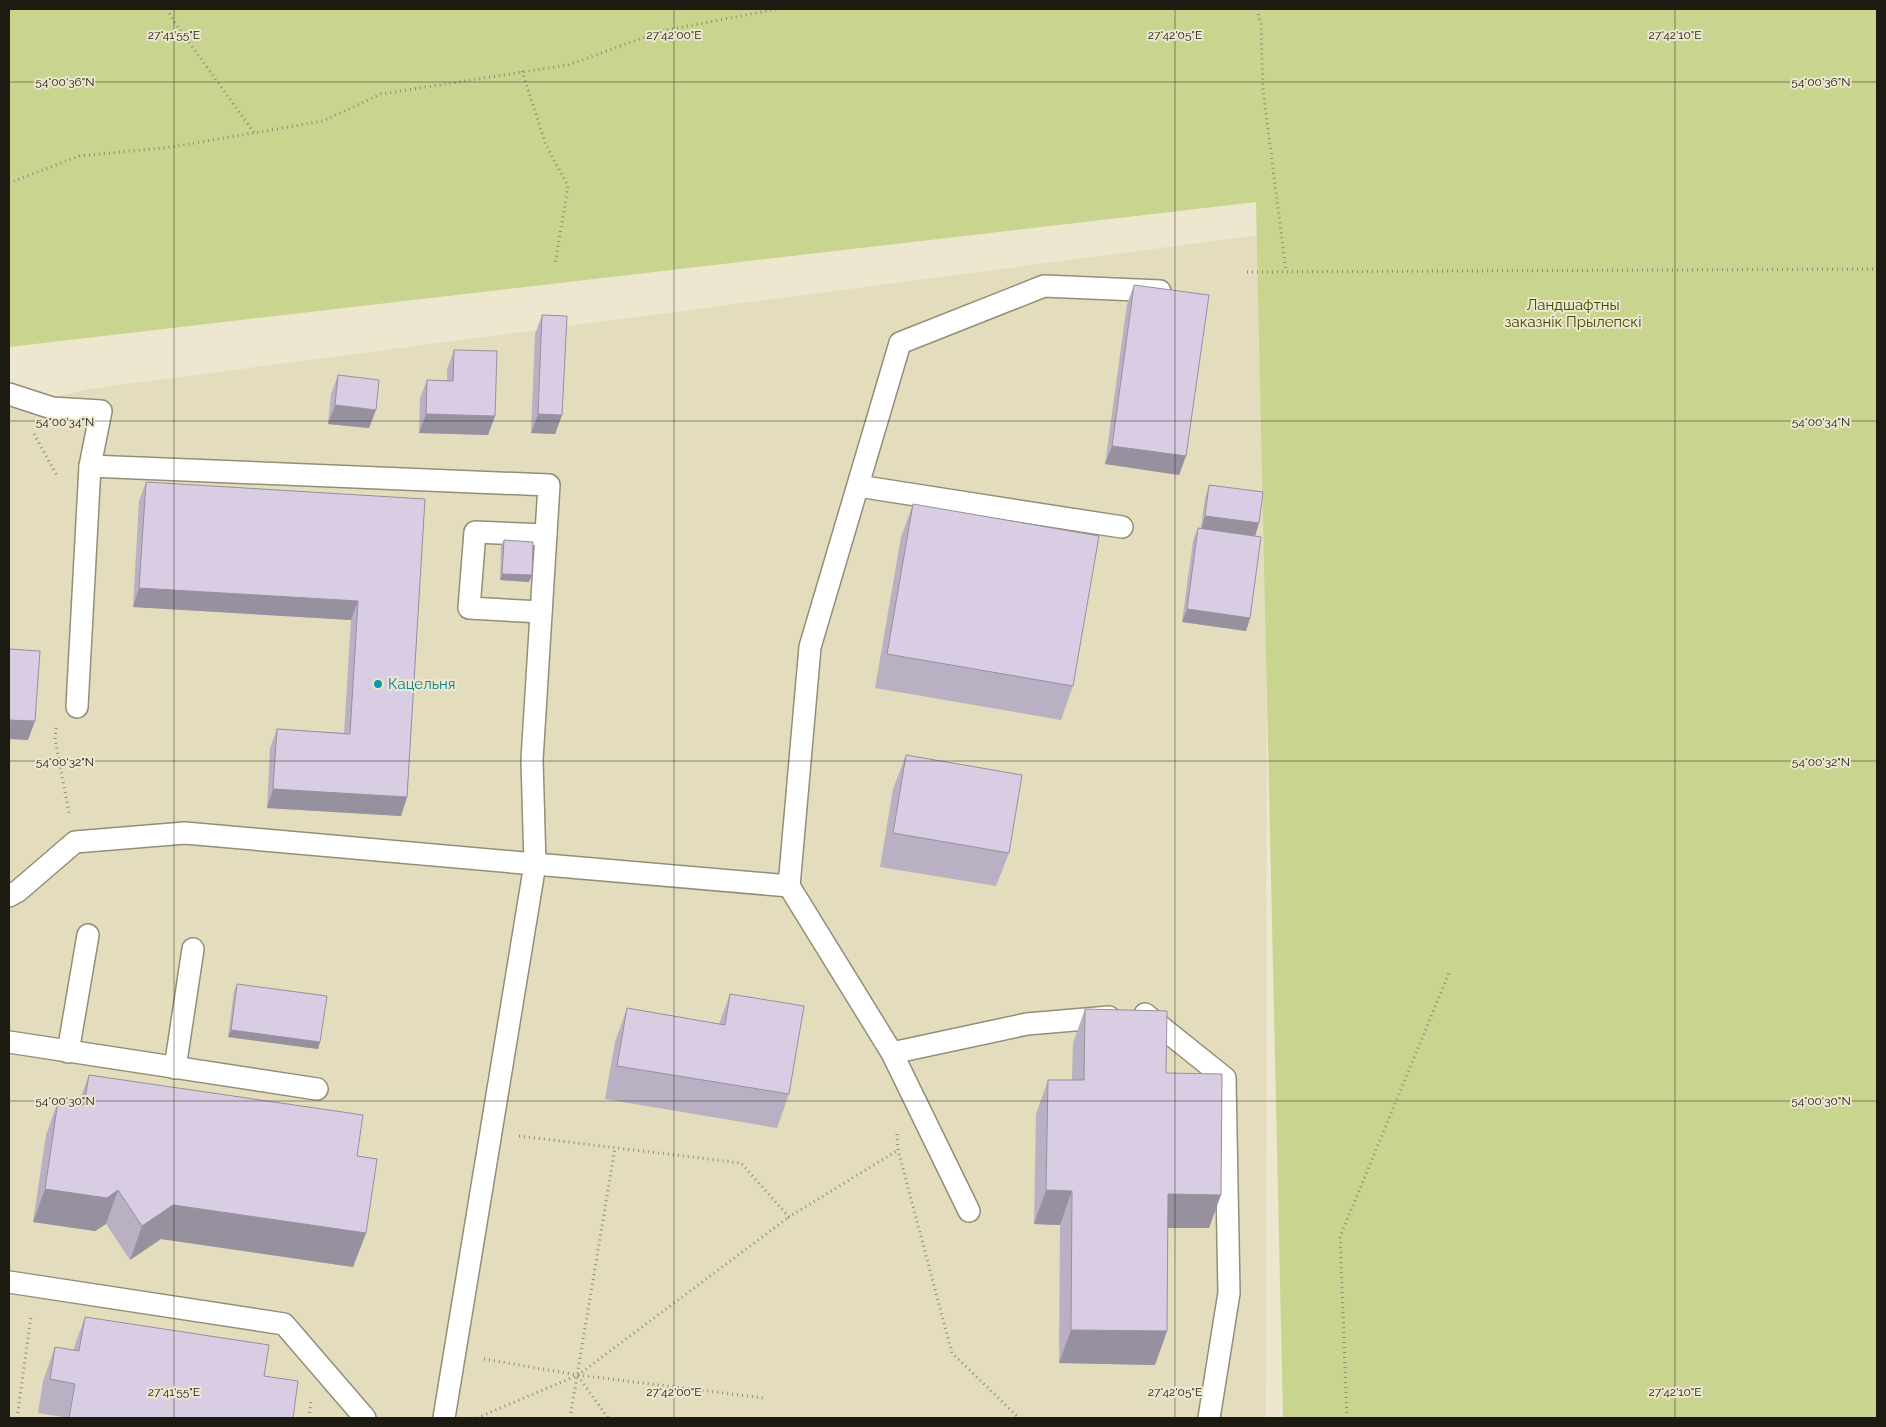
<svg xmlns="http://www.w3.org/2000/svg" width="1886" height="1427" viewBox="0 0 1886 1427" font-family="Raleway,sans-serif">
<rect width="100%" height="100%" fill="#ede7d0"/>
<path fill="#e3dcbd" d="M 1267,234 L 1266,1418 L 9,1418 L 9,408 L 89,389 Z"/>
<path fill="#c9d48e" d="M 9,9 L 1877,9 L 1877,1418 L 1283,1418 L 1256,202 L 9,347 Z"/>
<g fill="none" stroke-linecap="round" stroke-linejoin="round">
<defs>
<g id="lane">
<path d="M 9,394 L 52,408 L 101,411 L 90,466"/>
<path d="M 858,486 L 1122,527"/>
<path d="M 541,612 L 469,608 L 475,532 L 546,535"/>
<path d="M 77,707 L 90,466 L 549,485 L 532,760 L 535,864 L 789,886 L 810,647 L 900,343 L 1044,286 L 1160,291"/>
<path d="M 789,886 L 892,1053 L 969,1211"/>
<path d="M 9,896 L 18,891 L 75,842 L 185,833 L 535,864 L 444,1418"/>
<path d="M 1145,1014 L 1225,1078 L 1229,1293 L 1209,1418"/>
<path d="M 9,1042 L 317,1089"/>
<path d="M 68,1052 L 88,935"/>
<path d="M 892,1053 L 1027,1024 L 1109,1017"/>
<path d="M 175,1068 L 193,949"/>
<path d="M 9,1282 L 284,1324 L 365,1418"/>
</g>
</defs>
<use href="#lane" stroke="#938e78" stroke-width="24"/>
<g stroke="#908c7b" stroke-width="3" stroke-dasharray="1 4" stroke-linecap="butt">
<path d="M 167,9 L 175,23 L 255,134"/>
<path d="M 1257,9 L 1261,24 L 1263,90 L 1286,271"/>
<path d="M 522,71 L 546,145 L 568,186 L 555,264"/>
<path d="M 9,183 L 79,156 L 172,147 L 323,121 L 381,94 L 568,65 L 662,31 L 777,9"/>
<path d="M 1247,272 L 1877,269"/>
<path d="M 34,434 L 57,476"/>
<path d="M 56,728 L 55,739 L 69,813"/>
<path d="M 897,1134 L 898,1150 L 952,1353 L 1019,1418"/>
<path d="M 519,1136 L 741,1163 L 789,1217 L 898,1150"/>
<path d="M 484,1359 L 578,1375 L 789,1217"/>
<path d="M 578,1376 L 608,1418"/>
<path d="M 17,1418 L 31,1316"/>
<path d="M 309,1418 L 311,1401"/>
<path d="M 477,1418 L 578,1375 L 764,1398"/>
<path d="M 570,1418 L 615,1148"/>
<path d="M 1347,1418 L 1340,1237 L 1449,973"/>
</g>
<use href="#lane" stroke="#fff" stroke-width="21"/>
</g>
<g fill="#bab0c3">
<path d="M 1134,285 L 1186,456 L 1179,475 L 1105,464 L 1127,304 Z"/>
<path d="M 542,315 L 562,415 L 555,434 L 531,433 L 535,334 Z"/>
<path d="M 454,350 L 495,416 L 488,435 L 419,433 L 420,398 L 427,380 L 447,380 L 447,369 Z"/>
<path d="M 338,375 L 369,428 L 328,424 L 331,394 Z"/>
<path d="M 146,482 L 425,499 L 407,797 L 401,816 L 267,808 L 270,748 L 277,729 L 344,733 L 351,620 L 133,607 L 139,501 Z"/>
<path d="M 1209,485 L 1259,523 L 1255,536 L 1250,618 L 1246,631 L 1182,622 L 1193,541 L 1198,528 L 1201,528 L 1205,498 Z"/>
<path d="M 913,504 L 1073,686 L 1061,720 L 875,688 L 901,537 Z"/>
<path d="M 504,540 L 529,582 L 500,580 L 501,546 Z"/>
<path d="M 906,755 L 1009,853 L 996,886 L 880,867 L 893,789 Z"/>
<path d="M 237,984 L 320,1042 L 318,1049 L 228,1037 L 234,991 Z"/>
<path d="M 730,994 L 789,1094 L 777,1128 L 605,1099 L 615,1042 L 627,1008 L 719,1024 Z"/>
<path d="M 1085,1009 L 1166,1073 L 1209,1228 L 1168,1228 L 1167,1331 L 1155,1365 L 1059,1363 L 1060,1225 L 1034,1224 L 1036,1114 L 1048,1080 L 1072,1080 L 1073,1043 Z"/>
<path d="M 89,1075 L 357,1156 L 366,1233 L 353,1267 L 161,1239 L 130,1260 L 106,1224 L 95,1231 L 33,1222 L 46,1135 L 58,1101 L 78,1104 Z"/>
<path d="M 85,1317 L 264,1376 L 293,1418 L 63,1418 L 63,1417 L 38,1413 L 43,1381 L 55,1347 L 73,1350 Z"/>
</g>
<g fill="#97909f">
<path d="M 335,405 L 376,410 L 369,428 L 328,424 Z"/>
<path d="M 426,414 L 495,416 L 488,435 L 419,433 Z"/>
<path d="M 538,414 L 562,415 L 555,434 L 531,433 Z"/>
<path d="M 1112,446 L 1186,456 L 1179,475 L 1105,464 Z"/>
<path d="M 1205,516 L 1259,523 L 1255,536 L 1201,529 Z"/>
<path d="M 502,574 L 532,575 L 529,582 L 500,580 Z"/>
<path d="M 139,588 L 358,601 L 351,620 L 133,607 Z"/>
<path d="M 1187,609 L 1250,618 L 1246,631 L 1182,622 Z"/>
<path d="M 9,720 L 35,721 L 28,740 L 9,739 Z"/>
<path d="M 273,789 L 407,797 L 401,816 L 267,808 Z"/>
<path d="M 231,1030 L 320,1042 L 318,1049 L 228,1037 Z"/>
<path d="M 45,1189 L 118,1190 L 106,1224 L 95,1231 L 33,1222 Z"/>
<path d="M 1046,1190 L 1072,1191 L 1060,1225 L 1034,1224 Z"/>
<path d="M 1168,1194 L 1221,1195 L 1209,1228 L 1156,1228 Z"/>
<path d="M 173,1205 L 366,1233 L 353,1267 L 161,1239 L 130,1260 L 142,1226 Z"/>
<path d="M 1071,1330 L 1167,1331 L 1155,1365 L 1059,1363 Z"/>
</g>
<g fill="#d8cde3" stroke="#97909f">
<path d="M 1134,285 L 1209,295 L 1186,456 L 1112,446 Z"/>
<path d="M 542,315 L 567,316 L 562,415 L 538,414 Z"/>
<path d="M 454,350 L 497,351 L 495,416 L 426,414 L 427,380 L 453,381 Z"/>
<path d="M 338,375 L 379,380 L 376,410 L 335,405 Z"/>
<path d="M 146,482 L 425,499 L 407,797 L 273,789 L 277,729 L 350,734 L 358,601 L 139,588 Z"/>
<path d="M 1209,485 L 1263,492 L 1259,523 L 1205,516 Z"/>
<path d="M 913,504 L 1099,536 L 1073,686 L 887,654 Z"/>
<path d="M 1198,528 L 1261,537 L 1250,618 L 1187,609 Z"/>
<path d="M 504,540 L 533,542 L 532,575 L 502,574 Z"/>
<path d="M 9,649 L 40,651 L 35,721 L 9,720 Z"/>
<path d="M 906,755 L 1022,775 L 1009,853 L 893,833 Z"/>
<path d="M 237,984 L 327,996 L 320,1042 L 231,1030 Z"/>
<path d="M 730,994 L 804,1006 L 789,1094 L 617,1066 L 627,1008 L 725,1025 Z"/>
<path d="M 1085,1009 L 1167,1011 L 1166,1073 L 1222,1074 L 1221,1195 L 1168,1194 L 1167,1331 L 1071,1330 L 1072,1191 L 1046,1190 L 1048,1080 L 1084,1080 Z"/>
<path d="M 89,1075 L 363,1115 L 357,1156 L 377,1159 L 366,1233 L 173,1205 L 142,1226 L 118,1190 L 107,1198 L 45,1189 L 58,1101 L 84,1105 Z"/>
<path d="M 85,1317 L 269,1345 L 264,1376 L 298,1381 L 293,1418 L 69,1418 L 75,1384 L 50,1379 L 55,1347 L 79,1351 Z"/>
</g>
<path fill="none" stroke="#1c1a11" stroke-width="1" stroke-opacity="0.45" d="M 174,9 L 174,1418M 674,9 L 674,1418M 1175,9 L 1175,1418M 1675,9 L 1675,1418M 9,82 L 1877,82M 9,421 L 1877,421M 9,761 L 1877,761M 9,1101 L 1877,1101"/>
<circle fill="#0f9aa8" stroke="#ede7d0" stroke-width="2" cx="378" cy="684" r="5"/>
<g text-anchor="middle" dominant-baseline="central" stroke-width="4" stroke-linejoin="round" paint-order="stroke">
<g font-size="15" fill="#454c00" stroke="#ede7d0">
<text x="1573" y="305">Ландшафтны<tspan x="1573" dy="17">заказнік Прылепскі</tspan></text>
</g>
<g font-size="15" fill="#0d838f" stroke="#ede7d0" text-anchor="start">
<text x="388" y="684">Кацельня</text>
</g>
</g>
<g font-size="12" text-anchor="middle" fill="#1c1a11" stroke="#ede7d0" stroke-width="4" stroke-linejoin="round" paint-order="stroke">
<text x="174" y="39">27°41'55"E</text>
<text x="674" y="39">27°42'00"E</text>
<text x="1175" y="39">27°42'05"E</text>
<text x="1675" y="39">27°42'10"E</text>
<text x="65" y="86">54°00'36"N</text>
<text x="1821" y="86">54°00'36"N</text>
<text x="65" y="426">54°00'34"N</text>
<text x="1821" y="426">54°00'34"N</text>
<text x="65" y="766">54°00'32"N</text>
<text x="1821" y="766">54°00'32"N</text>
<text x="65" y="1105">54°00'30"N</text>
<text x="1821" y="1105">54°00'30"N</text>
<text x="174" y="1396">27°41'55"E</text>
<text x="674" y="1396">27°42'00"E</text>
<text x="1175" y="1396">27°42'05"E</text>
<text x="1675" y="1396">27°42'10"E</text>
</g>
<rect width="1886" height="1427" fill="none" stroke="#1c1a11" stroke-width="20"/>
</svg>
